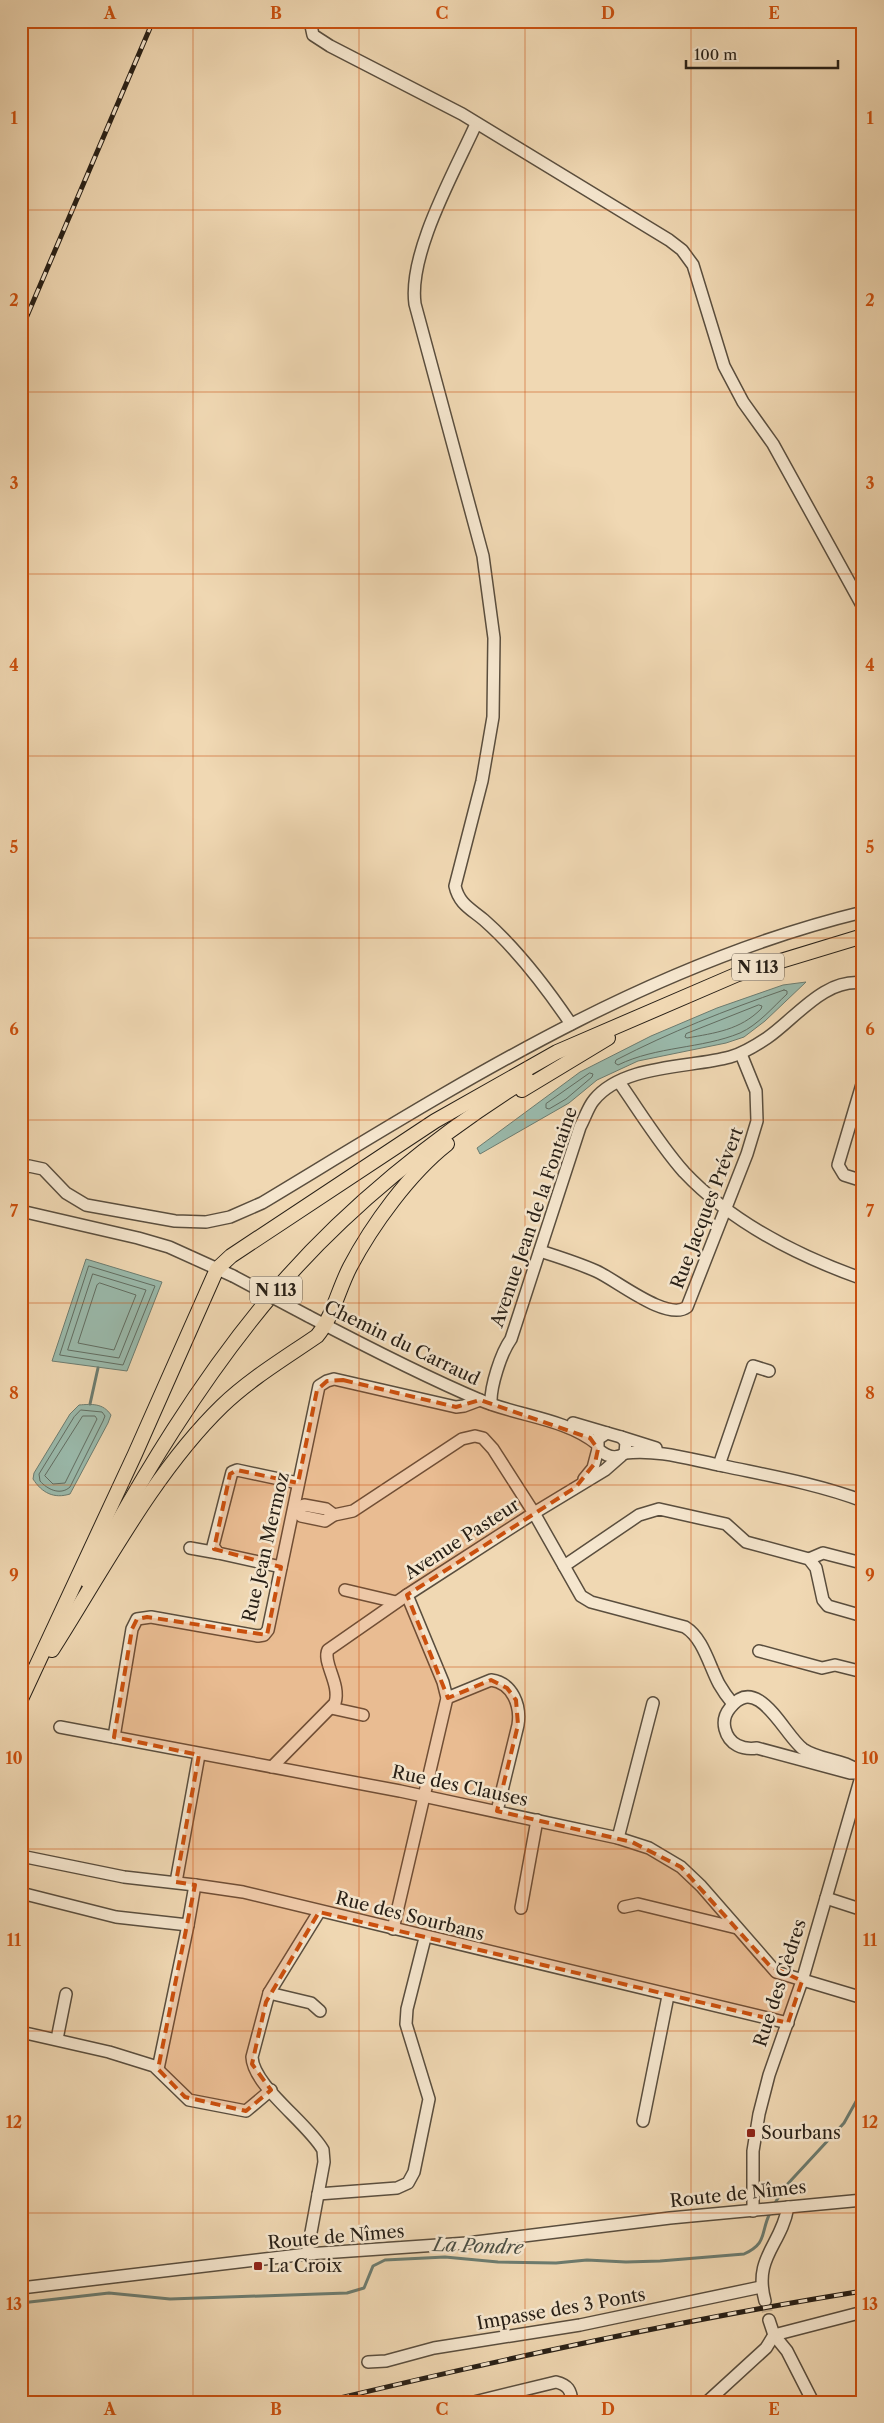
<svg xmlns="http://www.w3.org/2000/svg" width="884" height="2423" viewBox="0 0 884 2423" font-family="'Libre Caslon Text',serif">
<rect width="100%" height="100%" fill="#f0d8b3"/>
<filter id="stains"><feTurbulence type="fractalNoise" baseFrequency=".004" numOctaves="4"/><feColorMatrix values="0 0 0 0 .2 0 0 0 0 .09 0 0 0 0 .02 0 0 0 .5 -.17"/></filter>
<radialGradient id="worn" r=".72"><stop offset=".6" stop-color="#630" stop-opacity="0"/><stop offset="1" stop-color="#630" stop-opacity=".3"/></radialGradient>
<g fill="#9abaac" stroke="#6c7c70">
<path d="M 806,982 L 765,1021 L 744,1037 L 726,1043 L 638,1061 L 597,1080 L 569,1103 L 480,1154 L 477,1148 L 580,1072 L 651,1036 L 717,1008 L 783,985 Z"/>
<path d="M 86,1259 L 162,1282 L 127,1371 L 52,1361 Z"/>
<path d="M 79,1405 C 92,1404 103,1403 111,1415 L 108,1423 L 70,1494 C 54,1499 42,1493 33,1479 L 34,1473 L 70,1414 Z"/>
</g>
<g fill="none" stroke-linecap="round" stroke-linejoin="round">
<g stroke="#616d62" stroke-width="1">
<path d="M 784,990 L 787,991 L 787,994 C 773,1007 758,1025 740,1033 C 701,1049 657,1046 618,1065 L 615,1063 L 616,1060 C 670,1032 726,1010 784,990 Z"/>
<path d="M 759,1005 L 762,1006 L 761,1009 C 740,1030 715,1033 687,1038 L 685,1037 L 686,1034 Z"/>
<path d="M 590,1073 L 593,1074 L 592,1077 L 566,1099 L 549,1109 L 546,1108 L 546,1104 Z"/>
<path d="M 89,1266 L 155,1286 L 123,1365 L 60,1355 Z"/>
<path d="M 93,1274 L 146,1290 L 119,1358 L 68,1350 Z"/>
<path d="M 100,1283 L 136,1295 L 114,1350 L 78,1343 L 97,1285 Z"/>
<path d="M 81,1410 L 102,1412 L 105,1416 L 103,1421 L 70,1487 C 60,1496 47,1489 40,1481 L 39,1474 L 74,1417 Z"/>
<path d="M 83,1416 L 95,1416 L 97,1419 L 65,1483 L 53,1484 L 45,1476 Z"/>
</g>
<g stroke="#6c7c70" stroke-width="3">
<path d="M 90,1404 L 98,1368"/>
<path d="M 774,2205 L 783,2189 L 844,2123 L 863,2089"/>
<path d="M 21,2303 L 109,2293 L 170,2299 L 347,2293 L 364,2288 L 373,2266 L 385,2260 L 445,2257 L 498,2262 L 556,2263 L 587,2260 L 626,2262 L 660,2261 L 744,2254 C 768,2243 760,2233 770,2213"/>
</g>
<path stroke="#c8b394" stroke-width="11" stroke-dasharray="11 5.5" stroke-linecap="butt" d="M 765,2301 L 769,2320"/>
<defs>
<g id="minor">
<path d="M 310,21 L 313,35 L 330,46 L 462,114 L 669,240 L 682,250 L 693,265 L 724,366 L 743,402 L 773,444 L 863,607"/>
<path d="M 476,124 C 455,171 408,253 415,304 L 483,556 L 494,638 L 493,717 L 482,781 L 455,886 C 459,904 471,909 484,920 C 518,950 546,987 571,1024"/>
<path d="M 863,1081 L 838,1165 L 844,1175 L 863,1181"/>
<path d="M 619,1082 C 640,1112 660,1145 684,1172 C 732,1223 798,1256 863,1279"/>
<path d="M 21,1169 L 29,1166 L 43,1169 L 66,1193 L 86,1205 L 175,1221 L 206,1222 L 230,1217 L 262,1203 C 453,1088 643,965 863,912"/>
<path d="M 21,1211 L 138,1238 L 169,1247 L 233,1276"/>
<path d="M 540,1251 C 559,1257 578,1263 596,1271 C 615,1279 667,1322 687,1307 L 747,1154 L 757,1121 L 756,1091 L 741,1054"/>
<path d="M 308,1316 C 365,1346 421,1375 480,1400 C 517,1416 565,1418 597,1444"/>
<path d="M 491,1404 C 490,1387 501,1353 511,1339 L 580,1127 C 585,1118 588,1107 594,1100 C 623,1064 690,1068 730,1057 C 744,1053 755,1046 767,1038 C 796,1018 824,978 863,983"/>
<path d="M 573,1423 L 607,1433"/>
<path d="M 607,1433 L 621,1437 L 626,1442 L 625,1453 C 616,1460 607,1457 598,1449 L 598,1439 Z"/>
<path d="M 621,1437 L 656,1448"/>
<path d="M 625,1453 C 659,1449 692,1460 724,1466 C 771,1476 818,1484 863,1501"/>
<path d="M 719,1465 L 753,1366 L 769,1371"/>
<path d="M 584,1479 L 593,1468 L 598,1449"/>
<path d="M 294,1508 L 301,1516 L 325,1521 L 334,1515 L 353,1511 L 462,1439 L 475,1436 L 483,1438 L 493,1449 L 534,1513 L 581,1596 L 591,1602 L 685,1627 C 703,1638 709,1665 719,1684 C 723,1691 728,1698 733,1704"/>
<path d="M 296,1509 L 304,1505 L 326,1509 L 334,1515"/>
<path d="M 190,1548 L 218,1553"/>
<path d="M 809,1559 L 823,1553 L 858,1562"/>
<path d="M 564,1566 L 639,1515 L 659,1509 L 726,1524 L 746,1542 L 809,1559 L 816,1568 L 823,1600 L 828,1606 L 863,1616"/>
<path d="M 281,1567 L 218,1553 L 213,1546 L 232,1472 L 237,1470 L 298,1483"/>
<path d="M 345,1590 L 396,1602"/>
<path d="M 759,1651 L 822,1668 L 835,1665 L 863,1672"/>
<path d="M 447,1698 L 491,1680 C 513,1683 521,1706 518,1725 L 497,1811"/>
<path d="M 331,1708 L 363,1715"/>
<path d="M 60,1727 L 400,1791 L 618,1838 L 649,1848 L 681,1867 L 701,1886 L 776,1972 L 863,1998"/>
<path d="M 114,1737 L 132,1629 L 137,1619 L 151,1617 L 258,1636 L 264,1635 L 268,1630 L 319,1386 L 327,1381 L 334,1379 L 456,1407 L 464,1406 L 480,1400"/>
<path d="M 272,1767 L 335,1703 C 341,1684 322,1662 328,1650 L 407,1595"/>
<path d="M 862,1773 C 843,1758 821,1761 803,1749 C 784,1735 758,1672 730,1708 C 725,1714 723,1721 725,1729 C 729,1745 743,1750 757,1748 L 850,1773 L 863,1773"/>
<path d="M 618,1838 L 653,1703"/>
<path d="M 21,1856 L 124,1877 L 195,1885 L 243,1892 L 788,2023"/>
<path d="M 176,1882 L 199,1755"/>
<path d="M 21,1893 L 116,1917 L 188,1925 L 195,1885"/>
<path d="M 826,1898 L 863,1910"/>
<path d="M 624,1907 L 638,1904 L 737,1928"/>
<path d="M 521,1908 L 537,1820"/>
<path d="M 393,1929 L 447,1698 L 443,1682 L 407,1595 L 534,1513 L 605,1470 L 621,1456"/>
<path d="M 269,1993 L 311,2003 L 320,2011"/>
<path d="M 21,2032 L 109,2052 L 154,2066 L 189,2100 L 246,2111 L 271,2090"/>
<path d="M 57,2039 L 66,1994"/>
<path d="M 158,2069 L 188,1925"/>
<path d="M 643,2121 L 668,1996"/>
<path d="M 318,2194 L 397,2188 L 408,2183 L 414,2172 L 429,2099 L 406,2024 L 407,2009 L 425,1938"/>
<path d="M 753,2211 L 753,2151 L 759,2114 L 769,2075 L 802,1981 L 863,1770"/>
<path d="M 307,2254 L 324,2162 L 323,2150 C 308,2123 253,2086 252,2057 L 269,1993 L 319,1912"/>
<path d="M 21,2288 L 307,2254 L 467,2243 L 670,2218 L 863,2200"/>
<path d="M 765,2301 C 753,2257 781,2246 788,2207"/>
<path d="M 769,2320 L 774,2335 L 787,2351 L 813,2402"/>
<path d="M 774,2335 L 863,2312"/>
<path d="M 368,2362 L 386,2361 L 434,2348 L 580,2325 L 761,2287"/>
<path d="M 474,2402 L 556,2382 C 568,2385 571,2390 572,2402"/>
<path d="M 707,2402 L 766,2348 L 774,2335"/>
</g>
<g id="major">
<path d="M 522,1090 L 608,1038"/>
<path d="M 86,1580 C 141,1478 201,1378 276,1290 C 344,1210 438,1134 527,1079"/>
<path d="M 52,1650 C 103,1570 154,1472 222,1406 C 250,1379 285,1358 317,1336 C 333,1317 338,1290 350,1267 C 372,1225 410,1173 447,1144"/>
<path d="M 21,1699 L 135,1454 L 217,1269 L 231,1256 L 435,1121 L 557,1052 L 738,974 L 863,936"/>
</g>
</defs>
<use href="#minor" stroke="#5a4e3e" stroke-width="14"/>
<use href="#major" stroke="#282017" stroke-width="16"/>
<use href="#minor" stroke="#f5e6ce" stroke-width="11"/>
<use href="#major" stroke="#f0d8b3" stroke-width="14"/>
<defs>
<g id="rail">
<path d="M 21,330 L 153,21"/>
<path d="M 323,2402 C 502,2359 681,2320 863,2291"/>
</g>
</defs>
<use href="#rail" stroke="#282017" stroke-width="5"/>
<use href="#rail" stroke="#f5e6ce" stroke-width="3" stroke-dasharray="9" stroke-linecap="butt"/>
<defs>
<path id="minor-bridge" d="M 233,1276 L 308,1316"/>
</defs>
<use href="#minor-bridge" stroke="#5a4e3e" stroke-width="14" stroke-linecap="butt"/>
<use href="#minor-bridge" stroke="#f5e6ce" stroke-width="11"/>
</g>
<path fill="#cb500e" fill-opacity="0.2" stroke="#cb500e" stroke-width="4" stroke-dasharray="10 6" stroke-linejoin="round" d="M 343,1380 L 456,1407 L 480,1400 L 590,1438 L 598,1449 L 595,1463 L 576,1487 L 407,1595 L 448,1698 L 491,1680 L 507,1688 L 516,1700 L 518,1725 L 497,1811 L 632,1842 L 681,1867 L 770,1966 L 802,1981 L 788,2023 L 319,1912 L 266,2002 L 252,2064 L 271,2090 L 246,2111 L 185,2097 L 158,2069 L 195,1885 L 176,1882 L 199,1755 L 114,1737 L 132,1629 L 137,1619 L 147,1617 L 267,1635 L 281,1567 L 214,1549 L 230,1474 L 237,1470 L 298,1483 L 317,1390 L 327,1381 Z"/>
<path fill="none" stroke="#cb500e" stroke-width="1" stroke-opacity="0.55" d="M 193,21 L 193,2402M 359,21 L 359,2402M 525,21 L 525,2402M 691,21 L 691,2402M 21,210 L 863,210M 21,392 L 863,392M 21,574 L 863,574M 21,756 L 863,756M 21,938 L 863,938M 21,1120 L 863,1120M 21,1303 L 863,1303M 21,1485 L 863,1485M 21,1667 L 863,1667M 21,1849 L 863,1849M 21,2031 L 863,2031M 21,2213 L 863,2213"/>
<g fill="#8f2418" stroke="#f5e6ce" stroke-width="2">
<rect x="746" y="2128" width="10" height="10" rx="2.5"/>
<rect x="253" y="2261" width="10" height="10" rx="2.5"/>
</g>
<g text-anchor="middle" dominant-baseline="central" stroke-width="5" stroke-linejoin="round" paint-order="stroke">
<g fill="#f5e6ce" stroke="#665b4e" stroke-width="1">
<rect x="732" y="953.5" width="52" height="27" rx="4"/>
<rect x="250" y="1276.5" width="52" height="27" rx="4"/>
</g>
<g font-size="16" font-weight="bold" fill="#282017">
<text x="758" y="967">N 113</text>
<text x="276" y="1290">N 113</text>
</g>
<g font-size="18" fill="#282017" stroke="#f5e6ce">
<text transform="translate(707 1208) rotate(-69)">Rue Jacques Prévert</text>
<text transform="translate(534 1217) rotate(-71)">Avenue Jean de la Fontaine</text>
<text transform="translate(402 1343) rotate(26)">Chemin du Carraud</text>
<text transform="translate(462 1539) rotate(-33)">Avenue Pasteur</text>
<text transform="translate(266 1547) rotate(-77)">Rue Jean Mermoz</text>
<text transform="translate(460 1786) rotate(12)">Rue des Clauses</text>
<text transform="translate(410 1916) rotate(14)">Rue des Sourbans</text>
<text transform="translate(780 1983) rotate(-72)">Rue des Cèdres</text>
<text transform="translate(738 2194) rotate(-6)">Route de Nîmes</text>
<text transform="translate(336 2237) rotate(-5)">Route de Nîmes</text>
<text transform="translate(561 2309) rotate(-10)">Impasse des 3 Ponts</text>
</g>
<g font-size="18" fill="#282017" stroke="#f5e6ce" text-anchor="start">
<text x="761" y="2133">Sourbans</text>
<text x="268" y="2266">La Croix</text>
</g>
<g font-size="19" font-style="italic" fill="#4a4e44" stroke="#f5e6ce">
<text transform="translate(478 2246) rotate(2)">La Pondre</text>
</g>
</g>
<rect width="884" height="2423" fill="none" stroke="#f0d8b3" stroke-width="55"/>
<path d="M686 60v8h152v-8" fill="none" stroke="#282017" stroke-width="2.5"/>
<text x="694" y="60" font-size="15" fill="#282017" stroke="#f5e6ce" stroke-width="4" paint-order="stroke">100 m</text>
<rect x="28" y="28" width="828" height="2368" fill="none" stroke="#cb500e" stroke-width="2"/>
<g font-size="16" text-anchor="middle" font-weight="bold" fill="#cb500e">
<text x="110" y="19">A</text>
<text x="276" y="19">B</text>
<text x="442" y="19">C</text>
<text x="608" y="19">D</text>
<text x="774" y="19">E</text>
<text x="14" y="124">1</text>
<text x="870" y="124">1</text>
<text x="14" y="306">2</text>
<text x="870" y="306">2</text>
<text x="14" y="489">3</text>
<text x="870" y="489">3</text>
<text x="14" y="671">4</text>
<text x="870" y="671">4</text>
<text x="14" y="853">5</text>
<text x="870" y="853">5</text>
<text x="14" y="1035">6</text>
<text x="870" y="1035">6</text>
<text x="14" y="1217">7</text>
<text x="870" y="1217">7</text>
<text x="14" y="1399">8</text>
<text x="870" y="1399">8</text>
<text x="14" y="1581">9</text>
<text x="870" y="1581">9</text>
<text x="14" y="1764">10</text>
<text x="870" y="1764">10</text>
<text x="14" y="1946">11</text>
<text x="870" y="1946">11</text>
<text x="14" y="2128">12</text>
<text x="870" y="2128">12</text>
<text x="14" y="2310">13</text>
<text x="870" y="2310">13</text>
<text x="110" y="2415">A</text>
<text x="276" y="2415">B</text>
<text x="442" y="2415">C</text>
<text x="608" y="2415">D</text>
<text x="774" y="2415">E</text>
</g>
<rect width="100%" height="100%" filter="url(#stains)"/>
<rect width="100%" height="100%" fill="url(#worn)"/>
</svg>
